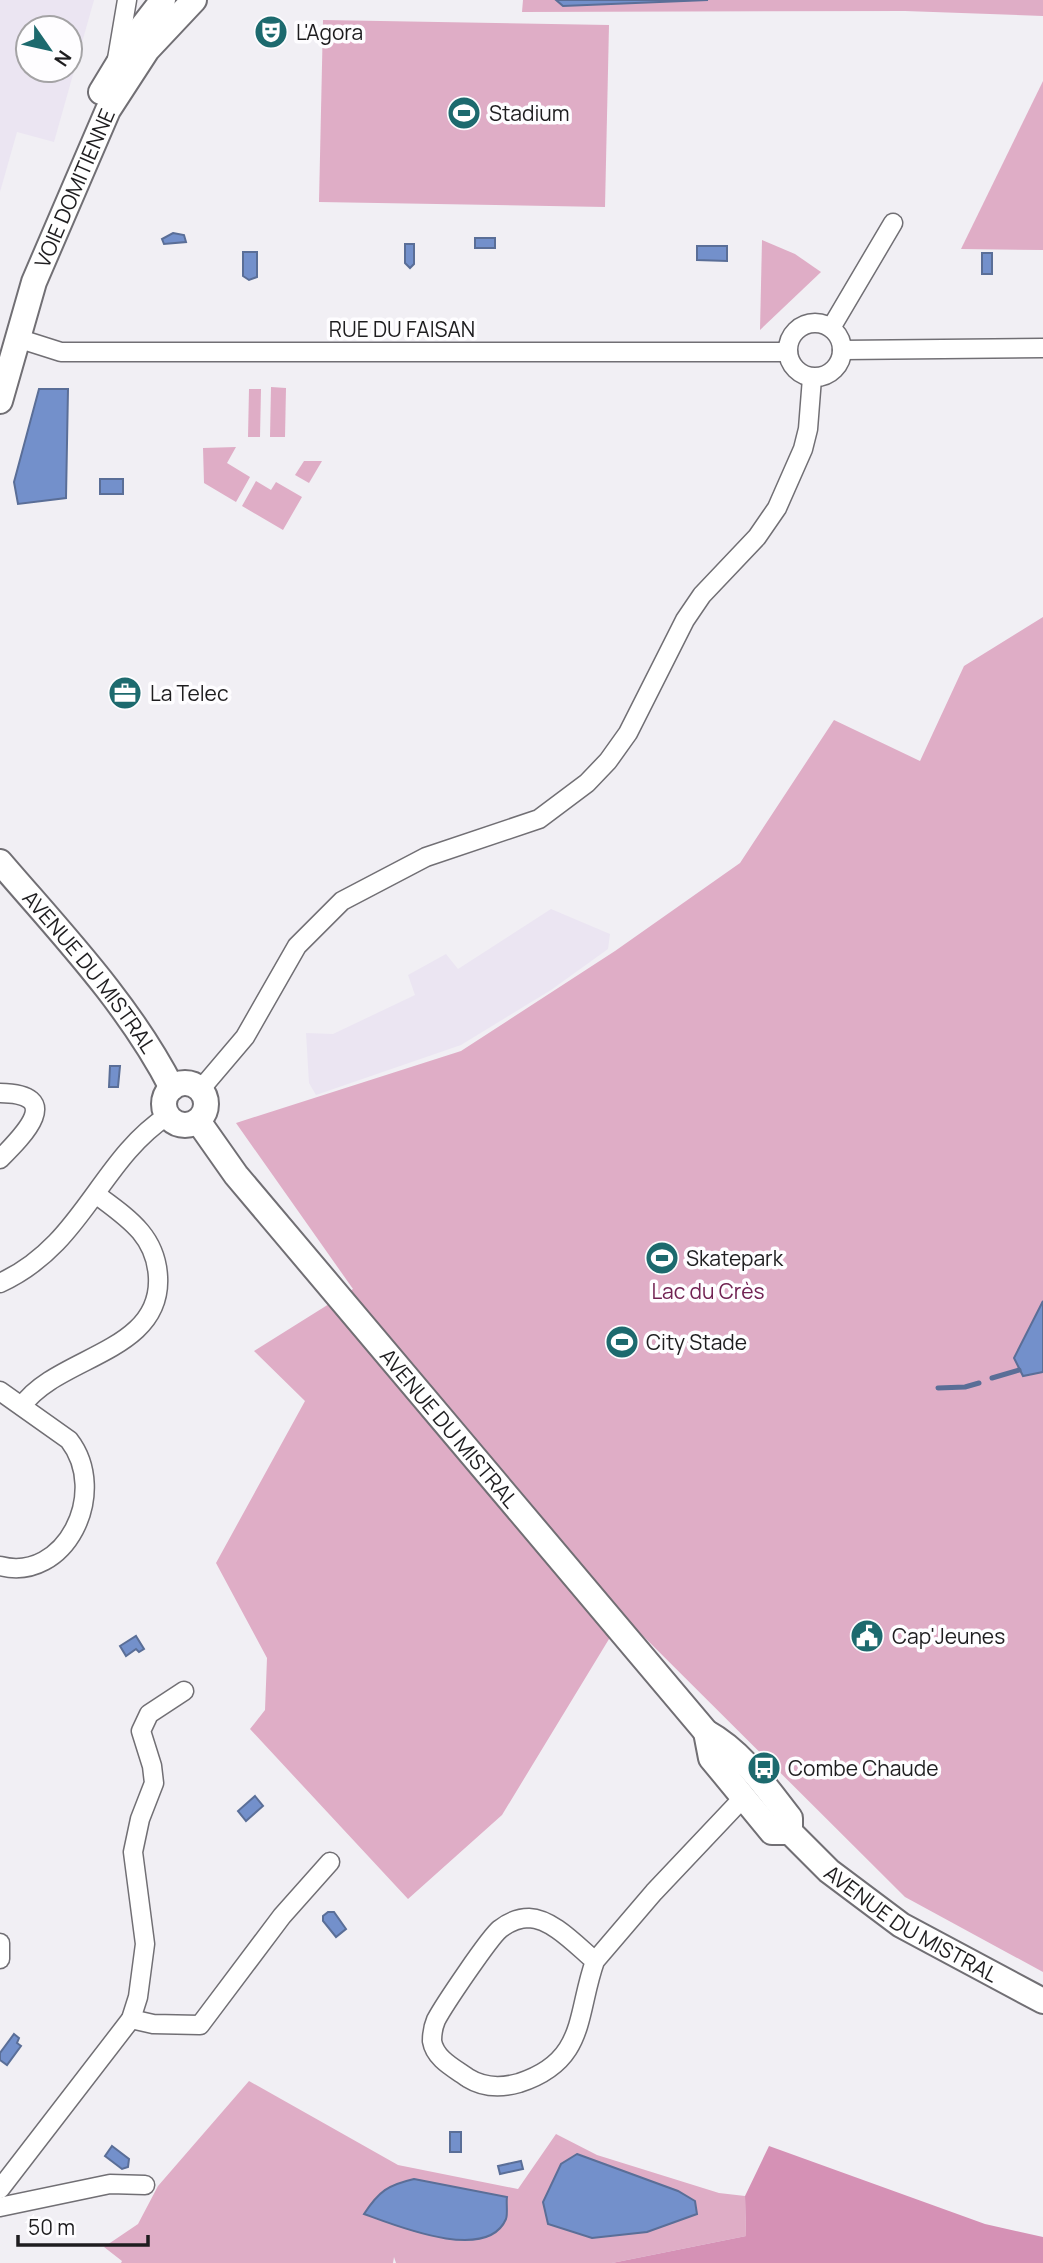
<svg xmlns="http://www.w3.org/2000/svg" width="1043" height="2263" viewBox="0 0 1043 2263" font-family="Manrope,sans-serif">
<rect width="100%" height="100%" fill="#f1eff4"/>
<g fill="#ebe5f2" fill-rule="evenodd">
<path d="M 0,0 L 94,0 L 54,142 L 17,132 L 0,192 ZM 70,28 L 70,70 L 28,70 L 28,28 Z"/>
<path d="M 551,909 L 610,934 L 608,949 L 551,990 L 461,1045 L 316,1095 L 309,1083 L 306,1033 L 333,1034 L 415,995 L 408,975 L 446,954 L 458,969 Z"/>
</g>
<g fill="#dfadc6">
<path d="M 523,0 L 1043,0 L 1043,16 L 905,11 L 522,12 Z"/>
<path d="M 323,20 L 609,25 L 605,207 L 319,202 Z"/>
<path d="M 1043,81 L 1043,250 L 961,249 Z"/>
<path d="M 762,240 L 795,254 L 821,272 L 760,330 Z"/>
<path d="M 271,387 L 286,388 L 285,437 L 270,437 Z"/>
<path d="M 249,389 L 261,389 L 260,437 L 248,437 Z"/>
<path d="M 236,447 L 227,463 L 250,477 L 236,502 L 204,483 L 203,448 Z"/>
<path d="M 304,461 L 322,461 L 309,483 L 295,475 Z"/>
<path d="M 256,481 L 271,490 L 276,482 L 302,497 L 283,530 L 242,506 Z"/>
<path d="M 1043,617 L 1043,1972 L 905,1897 L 623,1616 L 502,1815 L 408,1899 L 250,1729 L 265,1710 L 267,1658 L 216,1563 L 305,1401 L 254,1351 L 353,1289 L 236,1123 L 461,1051 L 615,951 L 740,863 L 834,720 L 920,761 L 964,666 Z"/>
<path d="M 249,2081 L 398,2165 L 518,2189 L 556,2134 L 597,2155 L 719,2193 L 745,2196 L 746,2236 L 612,2263 L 396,2263 L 394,2257 L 393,2263 L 121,2263 L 122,2261 L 104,2247 L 138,2224 L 158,2186 Z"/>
</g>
<path fill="#d591b5" d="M 769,2146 L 985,2224 L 1043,2237 L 1043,2263 L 612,2263 L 746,2236 L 745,2196 Z"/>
<g fill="#7390cb" stroke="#5a6e97" stroke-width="2">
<path d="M 556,0 L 708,0 L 563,6 Z"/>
<path d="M 173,233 L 184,235 L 186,242 L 164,244 L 162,239 Z"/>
<rect x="475" y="238" width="20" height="10"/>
<path d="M 405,244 L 414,244 L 414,264 L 410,268 L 405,263 Z"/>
<path d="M 697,246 L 727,246 L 727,261 L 697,260 Z"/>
<path d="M 243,252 L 257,252 L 257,277 L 249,280 L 243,276 Z"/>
<rect x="982" y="253" width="10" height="21"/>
<path d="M 39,389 L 68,389 L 66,498 L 18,504 L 14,482 Z"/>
<rect x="100" y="479" width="23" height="15"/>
<path d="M 110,1066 L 120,1066 L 118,1087 L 109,1087 Z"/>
<path d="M 1043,1301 L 1043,1372 L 1023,1376 L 1014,1358 Z"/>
<path d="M 136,1636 L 144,1649 L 139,1652 L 136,1649 L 126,1656 L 120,1646 Z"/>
<path d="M 255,1796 L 263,1806 L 246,1821 L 238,1811 Z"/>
<path d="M 328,1912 L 334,1912 L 346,1929 L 336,1937 L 323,1921 L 323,1916 Z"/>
<path d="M 14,2034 L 19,2038 L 17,2043 L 21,2046 L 7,2065 L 0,2060 L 0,2053 Z"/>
<rect x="450" y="2132" width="11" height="20"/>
<path d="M 112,2146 L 129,2159 L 128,2167 L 122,2169 L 105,2156 Z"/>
<path d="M 577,2154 L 678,2191 L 695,2201 L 697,2214 L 647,2232 L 592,2238 L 548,2224 L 543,2202 L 561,2164 Z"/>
<path d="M 521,2161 L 523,2169 L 500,2174 L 498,2166 Z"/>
<path d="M 414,2179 L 507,2197 C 506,2203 508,2214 506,2219 C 487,2263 397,2226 364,2214 C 379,2191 388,2185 414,2179 Z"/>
</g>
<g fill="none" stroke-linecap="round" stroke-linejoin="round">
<g stroke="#5a6e97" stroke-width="5">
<path d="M 992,1378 L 1019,1370"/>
<path d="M 938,1388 L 965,1387 L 979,1383"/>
</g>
<defs>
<g id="street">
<path d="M 117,59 L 127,0"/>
<circle cx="815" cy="350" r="27"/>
<path d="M 831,328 L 893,223"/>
<path d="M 17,338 L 61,352 L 788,352"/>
<path d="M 842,350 L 1043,348"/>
<path d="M 200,1090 L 245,1037 L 297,946 L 342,901 L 426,857 L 539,819 L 587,783 L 608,761 L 628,733 L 685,620 L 702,595 L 757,537 L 777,508 L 803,449 L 808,429 L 812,378"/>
<path d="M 0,1093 C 65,1094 24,1135 0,1159"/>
<path d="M 0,1283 C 83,1245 99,1161 167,1116"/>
<path d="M 0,1391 L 69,1440 C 110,1493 65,1583 0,1566"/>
<path d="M 22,1406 C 57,1356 162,1353 158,1277 C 156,1236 128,1218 97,1195"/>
<path d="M 0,1943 L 0,1959"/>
<path d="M 595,1961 C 576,2014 587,2061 519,2083 C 501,2088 484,2088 468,2078 C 454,2068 435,2059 432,2041 C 432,2034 433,2027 436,2020 C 444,2005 489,1938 500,1929 C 509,1922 518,1918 529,1918 C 553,1919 577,1946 595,1961 L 654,1892 L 742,1799"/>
<path d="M 131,2019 L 153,2024 L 200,2025 L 282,1916 L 330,1862"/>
<path d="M 0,2189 L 131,2019 L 138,1997 L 145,1944 L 133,1852 L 140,1819 L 154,1783 L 152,1766 L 141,1731 L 149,1714 L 184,1691"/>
<path d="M 0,2207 L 110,2184 L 145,2185"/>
</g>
<g id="secondary">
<path d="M 101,92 L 135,36 L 163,0"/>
<path id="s1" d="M 0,401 L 34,282 L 108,110 L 147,50 L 194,0"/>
<path id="s2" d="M 0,862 C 61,933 129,1004 172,1088"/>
<circle cx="185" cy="1104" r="21"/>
<path id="s3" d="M 198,1121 L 236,1175 L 706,1732 C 742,1752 765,1786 790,1818 L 790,1832 L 829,1871 L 901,1925 L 1043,2001"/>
<path d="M 706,1732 L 711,1758 L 772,1832 L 790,1832"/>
</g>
</defs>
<use href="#street" stroke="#716f74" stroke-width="21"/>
<use href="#secondary" stroke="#716f74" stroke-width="28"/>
<use href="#street" stroke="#fff" stroke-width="18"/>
<use href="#secondary" stroke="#fff" stroke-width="24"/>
</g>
<defs>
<symbol id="theatre-disc" viewBox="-11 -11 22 22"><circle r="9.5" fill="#1d6a6e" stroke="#fefdff"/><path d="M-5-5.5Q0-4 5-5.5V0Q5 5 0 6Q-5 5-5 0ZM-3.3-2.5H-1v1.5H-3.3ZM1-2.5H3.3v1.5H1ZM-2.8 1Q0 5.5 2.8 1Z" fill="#fff"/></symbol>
<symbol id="stadium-disc" viewBox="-11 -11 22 22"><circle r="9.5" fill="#1d6a6e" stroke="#fefdff"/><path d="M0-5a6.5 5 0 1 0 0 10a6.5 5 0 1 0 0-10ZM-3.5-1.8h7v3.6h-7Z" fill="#fff"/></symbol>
<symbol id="office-disc" viewBox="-11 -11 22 22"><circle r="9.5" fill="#1d6a6e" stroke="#fefdff"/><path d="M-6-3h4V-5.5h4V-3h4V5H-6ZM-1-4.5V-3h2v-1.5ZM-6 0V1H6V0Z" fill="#fff"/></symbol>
<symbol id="civic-disc" viewBox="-11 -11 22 22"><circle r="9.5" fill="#1d6a6e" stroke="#fefdff"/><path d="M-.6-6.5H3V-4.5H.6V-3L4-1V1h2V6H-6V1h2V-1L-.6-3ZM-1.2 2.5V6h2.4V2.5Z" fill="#fff"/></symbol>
<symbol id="bus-disc" viewBox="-11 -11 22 22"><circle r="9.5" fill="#1d6a6e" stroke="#fefdff"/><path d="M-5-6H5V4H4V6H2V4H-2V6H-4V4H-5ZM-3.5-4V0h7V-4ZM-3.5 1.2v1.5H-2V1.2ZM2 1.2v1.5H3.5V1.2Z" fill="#fff"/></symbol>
</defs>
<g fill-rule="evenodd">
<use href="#theatre-disc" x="252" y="13" width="38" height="38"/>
<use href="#stadium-disc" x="445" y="94" width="38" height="38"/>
<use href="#office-disc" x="106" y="674" width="38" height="38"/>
<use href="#stadium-disc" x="643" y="1239" width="38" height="38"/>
<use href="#stadium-disc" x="603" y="1323" width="38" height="38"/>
<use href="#civic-disc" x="848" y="1617" width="38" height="38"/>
<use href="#bus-disc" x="745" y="1749" width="38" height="38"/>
</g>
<g text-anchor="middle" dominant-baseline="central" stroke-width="7" stroke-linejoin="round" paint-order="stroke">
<g font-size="21" fill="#1e1d1f" stroke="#fefdff" text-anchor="start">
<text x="296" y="32">L'Agora</text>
<text x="489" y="113">Stadium</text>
<text x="150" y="693">La Telec</text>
<text x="686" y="1258">Skatepark</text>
<text x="646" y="1342">City Stade</text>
<text x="892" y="1636">Cap'Jeunes</text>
<text x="788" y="1768">Combe Chaude</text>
</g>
<g font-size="21" fill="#1e1d1f" stroke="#fefdff">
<text stroke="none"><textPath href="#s1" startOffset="226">VOIE DOMITIENNE</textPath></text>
<text x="402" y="329">RUE DU FAISAN</text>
<text stroke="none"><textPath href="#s2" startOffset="142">AVENUE DU MISTRAL</textPath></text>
<text stroke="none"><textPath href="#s3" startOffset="397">AVENUE DU MISTRAL</textPath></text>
<text stroke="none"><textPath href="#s3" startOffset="1083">AVENUE DU MISTRAL</textPath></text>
</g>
<g font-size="21" fill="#712252" stroke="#fefdff">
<text x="708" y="1291">Lac du Crès</text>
</g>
</g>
<g transform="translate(49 49) rotate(124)"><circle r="33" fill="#fefdff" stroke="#a4a3a5" stroke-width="2"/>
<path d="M0-5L12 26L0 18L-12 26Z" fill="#1d6a6e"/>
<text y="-10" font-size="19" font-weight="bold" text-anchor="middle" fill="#1e1d1f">N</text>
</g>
<path d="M18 2235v10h130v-10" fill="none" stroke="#1e1d1f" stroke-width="3.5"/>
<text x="28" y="2235" font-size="21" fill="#1e1d1f" stroke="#fefdff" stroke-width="5" paint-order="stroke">50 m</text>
</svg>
